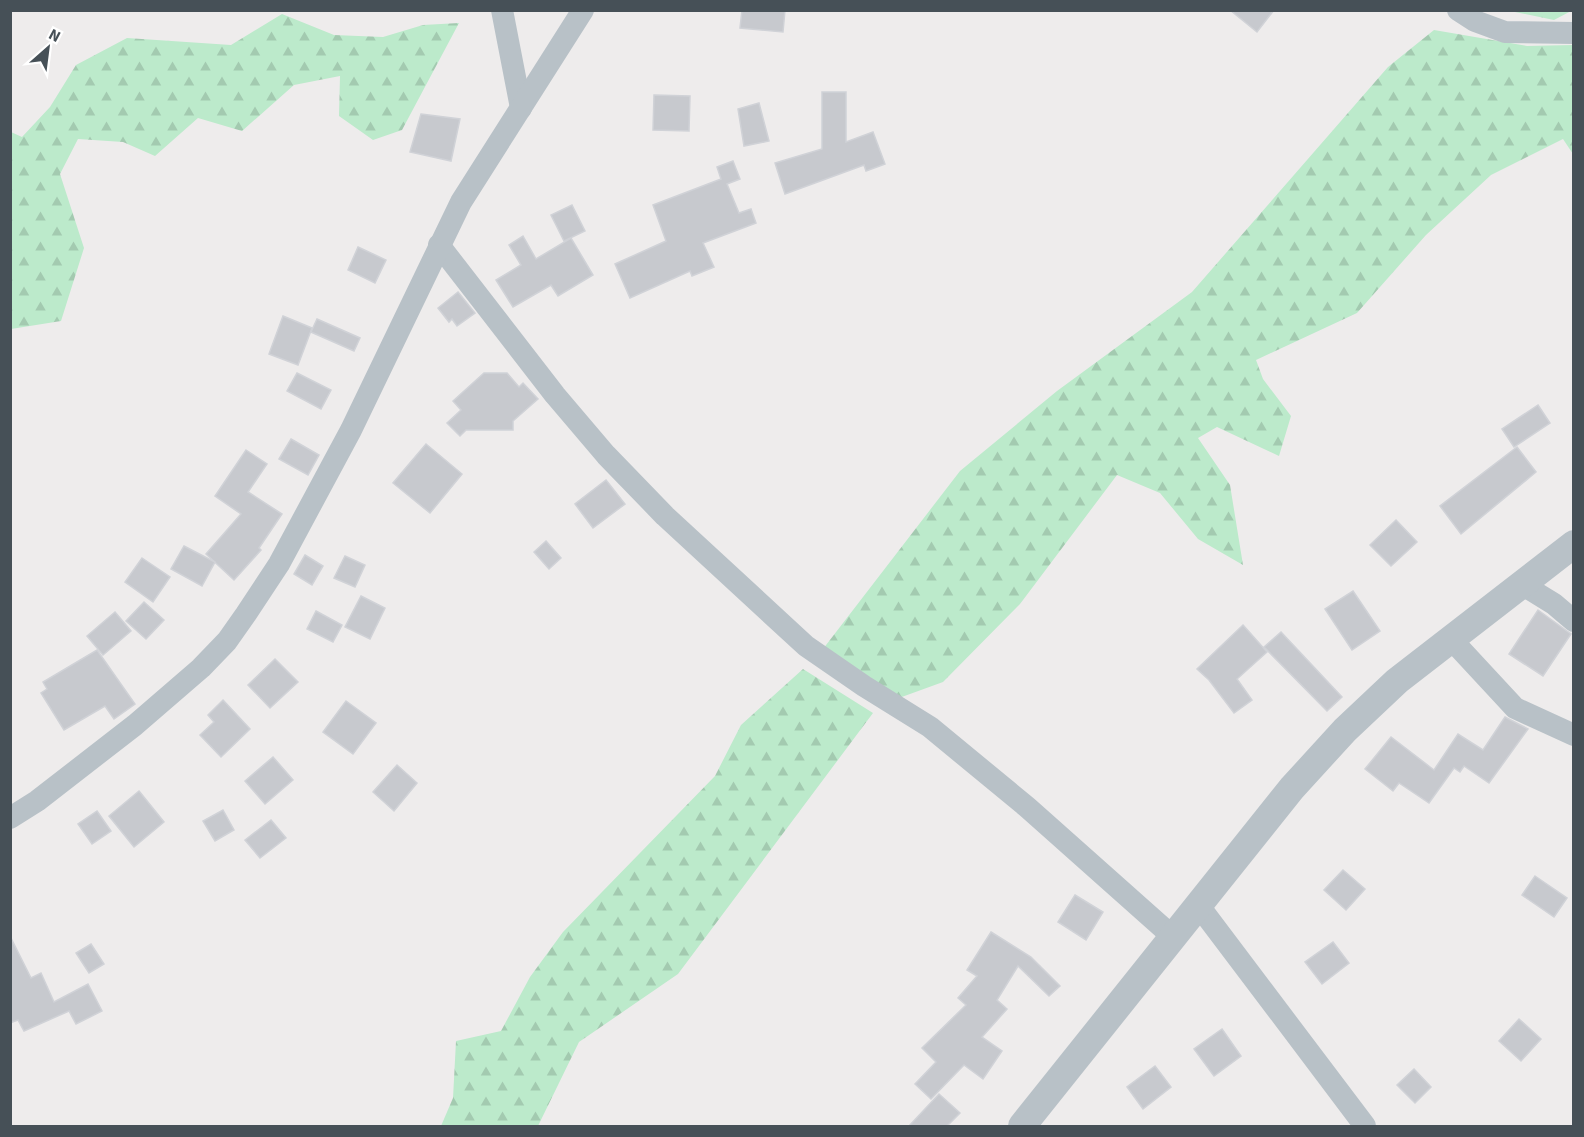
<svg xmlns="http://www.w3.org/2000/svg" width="1584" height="1137" viewBox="0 0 1584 1137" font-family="'Source Sans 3',sans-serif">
<defs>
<pattern id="forest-firs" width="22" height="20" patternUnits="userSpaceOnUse" patternTransform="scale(1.5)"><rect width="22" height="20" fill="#bceacb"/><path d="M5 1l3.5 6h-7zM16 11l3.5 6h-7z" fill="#a3cab0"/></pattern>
</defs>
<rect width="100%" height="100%" fill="#eeecec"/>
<g fill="url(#forest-firs)">
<path d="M 1573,10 L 1554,20 L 1510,11 L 1510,10 Z"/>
<path d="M 282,14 L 334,35 L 383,37 L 423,25 L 459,23 L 402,130 L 373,140 L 339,116 L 340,76 L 294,85 L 242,131 L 198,118 L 155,156 L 123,142 L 78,139 L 60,174 L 84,248 L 61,321 L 11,329 L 11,132 L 22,137 L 50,107 L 76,65 L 127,38 L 231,45 Z"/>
<path d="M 1434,30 L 1527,46 L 1573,45 L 1573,154 L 1563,139 L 1491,175 L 1426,235 L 1357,313 L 1256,360 L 1263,379 L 1291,416 L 1279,456 L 1217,427 L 1198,438 L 1230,485 L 1243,565 L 1198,539 L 1160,493 L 1117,475 L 1020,604 L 943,682 L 899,698 L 823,649 L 960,471 L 1057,391 L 1192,292 L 1388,67 Z"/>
<path d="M 803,669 L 873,713 L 678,974 L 579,1042 L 538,1126 L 441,1126 L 453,1098 L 456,1041 L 501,1031 L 530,977 L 563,932 L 715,776 L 741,725 Z"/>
</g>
<g fill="#c7c9ce" stroke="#d0d2d7" stroke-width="1.5">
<path d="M 742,10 L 785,10 L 783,32 L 740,28 Z"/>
<path d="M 1230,10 L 1274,10 L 1257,32 Z"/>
<path d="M 822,92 L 846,92 L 846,142 L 873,132 L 885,164 L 866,171 L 864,165 L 785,194 L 775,163 L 822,149 Z"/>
<path d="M 654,95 L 690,96 L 689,131 L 653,130 Z"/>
<path d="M 759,103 L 769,141 L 744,146 L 738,109 Z"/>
<path d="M 421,114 L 460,119 L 451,161 L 410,152 Z"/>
<path d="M 733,161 L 740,179 L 727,184 L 739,213 L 751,209 L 756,223 L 703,243 L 714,267 L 692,276 L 690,271 L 630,298 L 615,264 L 666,241 L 653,205 L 721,179 L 717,167 Z"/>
<path d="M 572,205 L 585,231 L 564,241 L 551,215 Z"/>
<path d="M 523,236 L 536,259 L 571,238 L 593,275 L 558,296 L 551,285 L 513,307 L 496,280 L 521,265 L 509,245 Z"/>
<path d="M 358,247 L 386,260 L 375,283 L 348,270 Z"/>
<path d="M 458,292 L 475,313 L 457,326 L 452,319 L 449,322 L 438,308 Z"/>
<path d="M 283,316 L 312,328 L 298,365 L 269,354 Z"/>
<path d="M 317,319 L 360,338 L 354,351 L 311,332 Z"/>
<path d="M 297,373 L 331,390 L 321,409 L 287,391 Z"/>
<path d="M 484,373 L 507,373 L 519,387 L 523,383 L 538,399 L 513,421 L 513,430 L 466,430 L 460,436 L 447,423 L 461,410 L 453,401 Z"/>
<path d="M 1538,405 L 1550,423 L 1514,447 L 1502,429 Z"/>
<path d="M 291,439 L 319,455 L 308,475 L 279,459 Z"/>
<path d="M 426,444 L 462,474 L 430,513 L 393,483 Z"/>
<path d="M 1517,447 L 1536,472 L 1461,534 L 1440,506 Z"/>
<path d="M 246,450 L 267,464 L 248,492 L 282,514 L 259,548 L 261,550 L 234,580 L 206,554 L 241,514 L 215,496 Z"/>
<path d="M 606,480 L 625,504 L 593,528 L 575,504 Z"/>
<path d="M 1396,520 L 1417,542 L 1391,566 L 1370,545 Z"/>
<path d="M 546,541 L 561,558 L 549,569 L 534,552 Z"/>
<path d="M 184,546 L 215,562 L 202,586 L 171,569 Z"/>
<path d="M 305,555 L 323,566 L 312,585 L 294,574 Z"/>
<path d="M 345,556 L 365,565 L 355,587 L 334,578 Z"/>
<path d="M 142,558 L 170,577 L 153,602 L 125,582 Z"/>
<path d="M 1353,591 L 1380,631 L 1352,650 L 1325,609 Z"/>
<path d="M 361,596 L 385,608 L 370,639 L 345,627 Z"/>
<path d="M 144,602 L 164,620 L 146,639 L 126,621 Z"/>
<path d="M 1538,610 L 1571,634 L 1543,676 L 1509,654 Z"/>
<path d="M 316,611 L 342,625 L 333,642 L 307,629 Z"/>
<path d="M 115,612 L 131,631 L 103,655 L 87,636 Z"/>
<path d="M 1243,625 L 1267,652 L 1237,679 L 1252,700 L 1234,713 L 1209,680 L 1197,669 Z"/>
<path d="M 1281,632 L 1342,697 L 1327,711 L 1264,647 Z"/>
<path d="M 97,650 L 135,704 L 114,719 L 105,706 L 64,730 L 41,693 L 47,689 L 43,682 Z"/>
<path d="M 275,659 L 298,682 L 270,708 L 248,685 Z"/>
<path d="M 223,700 L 250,729 L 221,757 L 200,735 L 214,722 L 208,715 Z"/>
<path d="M 346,701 L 376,723 L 353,754 L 323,732 Z"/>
<path d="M 1505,717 L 1528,729 L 1489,783 L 1464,766 L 1460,772 L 1454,768 L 1429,803 L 1399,783 L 1393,791 L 1365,769 L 1391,737 L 1434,770 L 1458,734 L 1483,750 Z"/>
<path d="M 273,757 L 293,780 L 265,804 L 245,781 Z"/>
<path d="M 397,765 L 417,783 L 394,811 L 373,792 Z"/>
<path d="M 139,791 L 164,822 L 134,847 L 109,816 Z"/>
<path d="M 223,810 L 234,830 L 215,841 L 203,821 Z"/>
<path d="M 97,811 L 111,831 L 92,844 L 78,824 Z"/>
<path d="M 271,820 L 286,838 L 260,858 L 245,840 Z"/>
<path d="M 1343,870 L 1365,889 L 1346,910 L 1324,890 Z"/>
<path d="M 1535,876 L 1567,898 L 1554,917 L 1522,895 Z"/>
<path d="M 1075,895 L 1103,912 L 1086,940 L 1058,922 Z"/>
<path d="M 991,932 L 1031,957 L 1060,986 L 1049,996 L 1018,966 L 997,1000 L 1007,1009 L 982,1037 L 1002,1051 L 983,1079 L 964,1065 L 931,1099 L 915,1084 L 936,1062 L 922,1048 L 966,1005 L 958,998 L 977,976 L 967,970 Z"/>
<path d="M 10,936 L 31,978 L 41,973 L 54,1002 L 88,984 L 102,1011 L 76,1024 L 69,1011 L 24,1031 L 18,1020 L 10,1023 Z"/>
<path d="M 1333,942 L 1349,963 L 1322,984 L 1305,962 Z"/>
<path d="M 91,944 L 104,964 L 89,973 L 76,953 Z"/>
<path d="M 1519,1019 L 1541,1039 L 1521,1061 L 1499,1041 Z"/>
<path d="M 1222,1029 L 1241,1056 L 1214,1076 L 1194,1049 Z"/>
<path d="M 1155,1066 L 1171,1087 L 1143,1109 L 1127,1087 Z"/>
<path d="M 1414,1069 L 1431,1087 L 1415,1103 L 1397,1085 Z"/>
<path d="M 939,1094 L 960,1113 L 947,1126 L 909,1126 Z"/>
</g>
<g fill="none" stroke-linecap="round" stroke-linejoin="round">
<g stroke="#b8c1c7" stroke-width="22">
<path d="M 502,10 L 521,108"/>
<path d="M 1458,10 L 1475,21 L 1505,32 L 1574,33"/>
<path d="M 439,245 L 555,395 L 606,455 L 665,516 L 806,646 L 864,686 L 930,727 L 1027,807 L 1172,936"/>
<path d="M 1523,585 L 1554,604 L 1574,621"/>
<path d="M 1451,639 L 1515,708 L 1574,735"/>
<path d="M 10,818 L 37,801 L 135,725 L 201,668 L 227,641 L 246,614 L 279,564 L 351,430 L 461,202 L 583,10"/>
<path d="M 1199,906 L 1365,1126"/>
</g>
<path stroke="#b8c1c7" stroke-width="28" d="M 1022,1126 L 1292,788 L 1345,730 L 1397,681 L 1574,544"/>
</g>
<rect width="1584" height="1137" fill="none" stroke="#465057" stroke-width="24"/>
<g transform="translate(48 48) rotate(28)" stroke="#ffffff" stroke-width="4.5" paint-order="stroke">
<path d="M0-4.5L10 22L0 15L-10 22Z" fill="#465057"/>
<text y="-9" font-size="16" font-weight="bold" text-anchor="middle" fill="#465057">N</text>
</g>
</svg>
